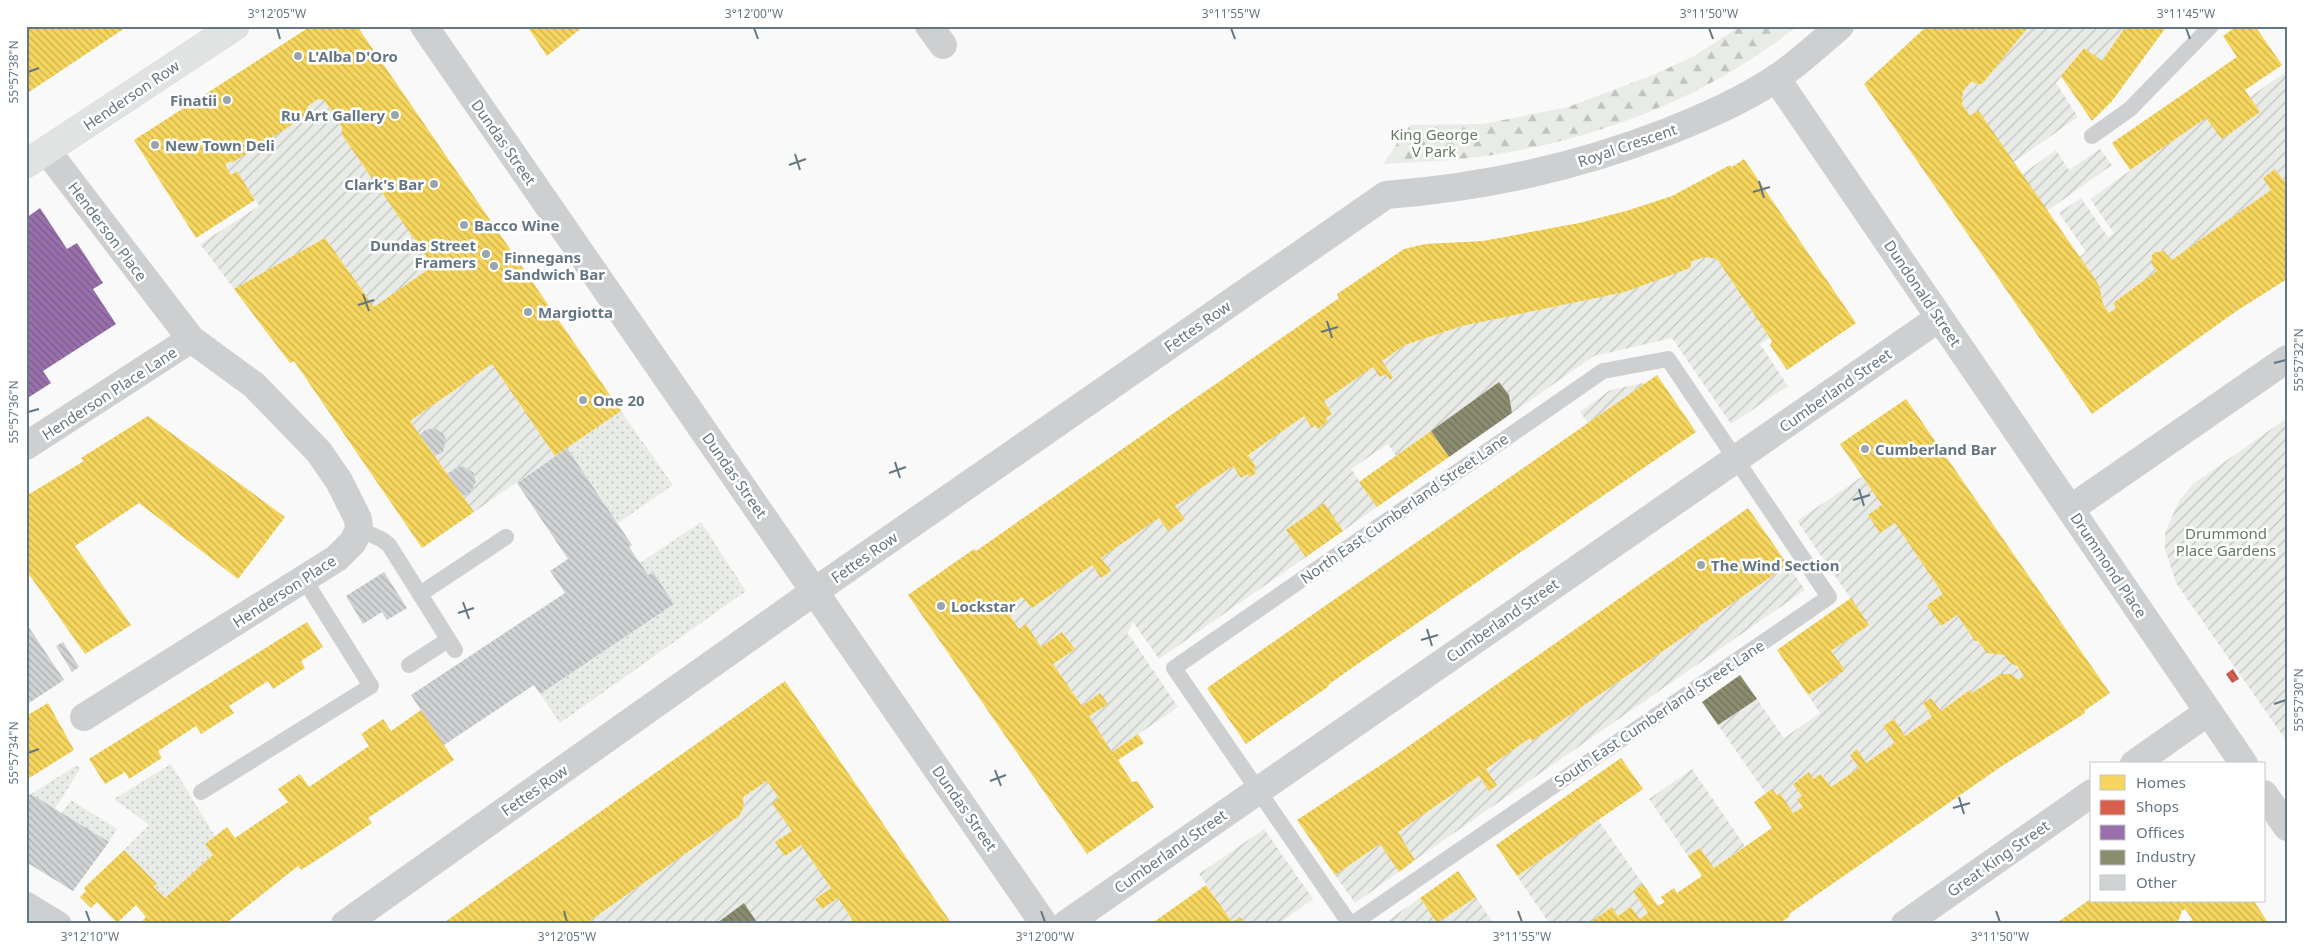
<svg xmlns="http://www.w3.org/2000/svg" width="2313" height="950" viewBox="0 0 2313 950" font-family="'Noto Sans',sans-serif">
<defs>
<pattern id="grass-dots" width="8" height="8" patternUnits="userSpaceOnUse" patternTransform="scale(1.25)"><rect width="8" height="8" fill="#e8ebe6"/><path d="M2 2h.1M6 6h.1" fill="none" stroke="#c0c3c0" stroke-width="1.8" stroke-linecap="round"/></pattern>
<pattern id="forest-firs" width="22" height="20" patternUnits="userSpaceOnUse" patternTransform="scale(1.25)"><rect width="22" height="20" fill="#e8ebe6"/><path d="M5 1l3.5 6h-7zM16 11l3.5 6h-7z" fill="#c0c3c0"/></pattern>
<pattern id="garden-furrows" width="10" height="10" patternUnits="userSpaceOnUse" patternTransform="scale(1.25)"><rect width="10" height="10" fill="#e8ebe6"/><path d="M-1 1l2-2M0 10L10 0M9 11l2-2" fill="none" stroke="#c0c3c0"/></pattern>
<pattern id="homes-back-hatch" width="6" height="6" patternUnits="userSpaceOnUse" patternTransform="scale(1.25)"><rect width="6" height="6" fill="#f6d55c"/><path d="M-1 5l2 2M0 0l6 6M5-1l2 2" fill="none" stroke="#cbb151"/></pattern>
<pattern id="shops-back-hatch" width="6" height="6" patternUnits="userSpaceOnUse" patternTransform="scale(1.25)"><rect width="6" height="6" fill="#d6604d"/><path d="M-1 5l2 2M0 0l6 6M5-1l2 2" fill="none" stroke="#a85144"/></pattern>
<pattern id="offices-back-hatch" width="6" height="6" patternUnits="userSpaceOnUse" patternTransform="scale(1.25)"><rect width="6" height="6" fill="#9970ab"/><path d="M-1 5l2 2M0 0l6 6M5-1l2 2" fill="none" stroke="#7a5d8a"/></pattern>
<pattern id="industry-back-hatch" width="6" height="6" patternUnits="userSpaceOnUse" patternTransform="scale(1.25)"><rect width="6" height="6" fill="#8c8c6e"/><path d="M-1 5l2 2M0 0l6 6M5-1l2 2" fill="none" stroke="#70725c"/></pattern>
<pattern id="building-back-hatch" width="6" height="6" patternUnits="userSpaceOnUse" patternTransform="scale(1.25)"><rect width="6" height="6" fill="#d0d2d3"/><path d="M-1 5l2 2M0 0l6 6M5-1l2 2" fill="none" stroke="#acafb1"/></pattern>
</defs>
<rect width="100%" height="100%" fill="#f9f9f9"/>
<g fill="url(#grass-dots)">
<path d="M 621,411 L 673,485 L 618,523 L 567,448 Z"/>
<path d="M 701,522 L 746,591 L 560,723 L 540,694 L 674,604 L 653,572 L 648,575 L 640,563 Z"/>
<path d="M 171,764 L 215,836 L 205,844 L 213,855 L 165,898 L 154,887 L 157,884 L 124,850 L 149,825 L 114,799 Z"/>
<path d="M 77,765 L 80,769 L 55,809 L 31,794 Z"/>
<path d="M 71,800 L 117,829 L 109,842 L 62,813 Z"/>
</g>
<path fill="url(#forest-firs)" d="M 1741,26 L 1797,26 C 1708,98 1591,142 1478,157 C 1446,161 1415,162 1383,164 L 1410,125 L 1483,124 L 1568,107 L 1653,75 L 1694,56 Z"/>
<g fill="url(#garden-furrows)">
<path d="M 2029,26 L 2126,26 L 2102,61 L 2083,48 L 2056,83 L 2078,117 L 2014,162 L 1977,110 L 1970,116 L 1962,104 L 1963,91 L 1972,81 L 1978,85 L 1983,83 Z"/>
<path d="M 2287,71 L 2287,179 L 2284,181 L 2275,169 L 2263,178 L 2271,190 L 2172,260 L 2164,251 C 2155,250 2151,254 2151,263 L 2157,271 L 2113,303 L 2116,308 L 2109,313 L 2103,304 L 2099,285 L 2079,257 L 2086,252 L 2059,213 L 2081,198 L 2108,237 L 2114,233 L 2090,199 L 2206,117 L 2222,139 L 2260,112 L 2250,97 Z"/>
<path d="M 318,99 L 324,100 L 342,127 L 342,135 L 433,266 L 374,307 L 325,238 L 234,289 L 200,244 L 259,206 L 237,171 L 231,175 L 225,164 L 231,161 L 233,163 L 310,112 L 307,107 Z"/>
<path d="M 2100,149 L 2112,165 L 2047,211 L 2022,174 L 2056,150 L 2069,170 Z"/>
<path d="M 1706,257 L 1717,259 L 1770,338 L 1760,344 L 1788,386 L 1731,424 L 1672,338 L 1594,356 L 1512,413 L 1509,395 L 1499,382 L 1396,456 L 1388,444 L 1351,469 L 1377,507 L 1343,531 L 1324,504 L 1287,530 L 1306,557 L 1159,659 L 1133,622 L 1127,635 L 1130,636 L 1178,707 L 1112,752 L 1089,716 L 1107,704 L 1100,693 L 1082,706 L 1053,664 L 1075,649 L 1063,632 L 1041,647 L 1026,625 L 1019,629 L 1005,608 L 1022,597 L 1092,565 L 1101,577 L 1111,572 L 1101,558 L 1159,518 L 1168,531 L 1185,519 L 1175,506 L 1233,466 L 1241,478 L 1248,474 L 1250,477 L 1256,473 L 1254,469 L 1256,467 L 1248,455 L 1304,416 L 1312,427 L 1315,425 L 1318,429 L 1328,422 L 1326,418 L 1332,414 L 1324,401 L 1373,367 L 1380,377 L 1386,374 L 1390,380 L 1393,376 L 1382,361 L 1405,345 L 1462,326 L 1625,292 L 1690,268 L 1692,261 Z"/>
<path d="M 492,364 L 555,456 L 474,512 L 463,496 C 473,491 479,485 474,473 L 463,466 L 456,468 L 447,474 L 435,456 C 448,448 449,436 435,428 L 425,430 L 420,435 L 410,421 Z"/>
<path d="M 1643,383 L 1644,384 L 1588,423 L 1580,412 L 1610,390 Z"/>
<path d="M 2287,418 L 2287,742 L 2176,583 L 2165,549 L 2165,532 L 2179,501 L 2193,484 Z"/>
<path d="M 1863,476 L 1882,505 L 1880,533 L 1895,523 L 1943,594 L 1941,625 L 1957,615 L 1975,641 L 1978,641 L 1987,653 L 2004,655 C 2011,663 2018,667 2024,676 L 2019,680 C 2002,666 1987,683 1972,693 L 1970,691 L 1941,711 L 1931,698 L 1923,704 L 1932,717 L 1905,736 L 1893,719 L 1884,726 L 1895,743 L 1866,763 L 1857,750 L 1850,755 L 1859,768 L 1831,787 L 1822,774 L 1813,779 L 1809,773 L 1793,783 L 1802,796 L 1798,799 L 1803,807 L 1793,813 L 1780,794 L 1766,794 L 1718,725 L 1757,699 L 1784,738 L 1820,713 L 1808,695 L 1844,670 L 1831,651 L 1869,625 L 1797,521 Z"/>
<path d="M 1788,565 L 1805,590 L 1415,860 L 1398,832 L 1479,776 L 1489,790 L 1497,785 L 1486,769 L 1530,738 L 1532,741 Z"/>
<path d="M 1692,769 L 1745,846 L 1714,868 L 1700,848 L 1688,856 L 1649,799 Z"/>
<path d="M 767,781 L 779,798 L 773,803 L 792,831 L 776,843 L 785,856 L 801,845 L 831,888 L 815,898 L 822,908 L 838,898 L 855,924 L 758,924 L 744,903 L 717,923 L 715,921 L 711,924 L 585,924 L 739,816 L 744,807 L 743,797 Z"/>
<path d="M 1598,820 L 1643,884 L 1633,891 L 1648,913 L 1640,919 L 1631,907 L 1618,916 L 1612,907 L 1592,921 L 1594,924 L 1548,924 L 1549,923 L 1517,876 Z"/>
<path d="M 1264,829 L 1313,899 L 1278,924 L 1245,924 L 1240,917 L 1232,922 L 1199,874 Z"/>
<path d="M 1380,844 L 1399,872 L 1355,903 L 1335,875 Z"/>
<path d="M 1476,897 L 1494,924 L 1383,924 L 1420,898 L 1437,923 Z"/>
</g>
<g fill="url(#homes-back-hatch)">
<path d="M 26,26 L 128,26 L 26,94 Z"/>
<path d="M 311,26 L 357,26 L 621,411 L 555,456 L 492,364 L 410,421 L 474,512 L 422,548 L 294,361 L 290,363 L 234,289 L 325,238 L 374,307 L 433,266 L 342,135 L 342,127 L 324,100 L 318,99 L 307,107 L 311,111 L 290,126 L 232,163 L 231,161 L 225,164 L 231,175 L 237,171 L 255,200 L 196,238 L 134,140 Z"/>
<path d="M 527,26 L 584,26 L 547,56 Z"/>
<path d="M 1927,26 L 2029,26 L 1983,83 L 1978,85 L 1972,81 L 1963,91 L 1962,104 L 1970,116 L 1978,110 L 2099,285 L 2103,304 L 2109,313 L 2116,308 L 2113,303 L 2157,271 L 2151,263 L 2152,255 L 2155,252 L 2164,251 L 2172,260 L 2221,225 L 2271,190 L 2263,178 L 2275,169 L 2284,181 L 2287,179 L 2287,279 L 2238,310 L 2092,414 L 1864,84 Z"/>
<path d="M 2126,26 L 2167,26 L 2112,101 L 2092,121 L 2061,76 L 2084,48 L 2102,61 Z"/>
<path d="M 2237,26 L 2255,26 L 2282,65 L 2245,90 L 2260,112 L 2222,139 L 2206,118 L 2130,170 L 2112,143 L 2237,57 L 2223,36 Z"/>
<path d="M 1744,159 L 1856,323 L 1787,370 L 1770,345 L 1772,341 L 1717,259 L 1706,257 L 1692,261 L 1690,268 L 1625,292 L 1462,326 L 1405,345 L 1382,361 L 1393,377 L 1390,380 L 1386,374 L 1380,377 L 1373,367 L 1324,401 L 1332,414 L 1326,418 L 1328,422 L 1318,429 L 1315,425 L 1312,428 L 1304,416 L 1248,455 L 1256,467 L 1254,469 L 1256,473 L 1250,477 L 1248,474 L 1241,478 L 1233,466 L 1175,506 L 1185,519 L 1175,526 L 1168,531 L 1159,518 L 1101,558 L 1111,571 L 1101,578 L 1092,565 L 1032,608 L 1022,597 L 1005,608 L 1019,629 L 1026,624 L 1041,647 L 1062,632 L 1075,649 L 1053,664 L 1082,706 L 1100,693 L 1108,704 L 1089,716 L 1112,752 L 1138,734 L 1144,743 L 1118,760 L 1132,782 L 1137,781 L 1154,807 L 1087,854 L 908,595 L 974,549 L 976,551 L 1339,298 L 1337,294 L 1404,249 L 1425,244 L 1483,241 L 1579,223 L 1626,211 L 1672,196 L 1730,165 L 1732,167 Z"/>
<path d="M 1657,375 L 1696,432 L 1346,672 L 1328,685 L 1329,686 L 1246,744 L 1207,688 Z"/>
<path d="M 1906,399 L 2110,693 L 2084,711 L 2085,713 L 1999,768 L 1789,914 L 1790,916 L 1778,924 L 1594,924 L 1592,921 L 1612,907 L 1618,916 L 1631,907 L 1640,919 L 1648,913 L 1633,891 L 1643,884 L 1658,906 L 1665,902 L 1661,897 L 1674,888 L 1677,893 L 1702,876 L 1688,856 L 1700,848 L 1714,868 L 1772,828 L 1754,802 L 1772,789 L 1777,795 L 1780,793 L 1793,813 L 1803,807 L 1797,799 L 1802,796 L 1793,784 L 1809,772 L 1813,779 L 1821,774 L 1831,787 L 1859,768 L 1850,755 L 1857,749 L 1866,763 L 1895,743 L 1883,726 L 1894,719 L 1905,736 L 1932,717 L 1923,703 L 1931,698 L 1941,711 L 1970,690 L 1972,693 L 2001,674 L 2011,674 L 2019,680 L 2024,676 L 2017,666 L 2010,663 L 2004,655 L 1987,653 L 1978,641 L 1975,641 L 1957,615 L 1941,626 L 1927,605 L 1943,594 L 1895,523 L 1880,533 L 1868,515 L 1882,505 L 1840,444 Z"/>
<path d="M 148,416 L 285,517 L 238,579 L 139,503 L 75,546 L 131,625 L 85,654 L 26,570 L 26,496 L 84,461 L 81,458 Z"/>
<path d="M 1431,431 L 1449,457 L 1377,507 L 1359,482 Z"/>
<path d="M 1324,503 L 1343,531 L 1306,557 L 1286,530 Z"/>
<path d="M 1748,508 L 1788,565 L 1532,741 L 1530,738 L 1486,769 L 1497,785 L 1489,791 L 1479,776 L 1398,832 L 1415,860 L 1399,872 L 1380,844 L 1335,875 L 1297,820 L 1396,755 Z"/>
<path d="M 1851,598 L 1869,625 L 1831,651 L 1845,670 L 1808,695 L 1777,650 Z"/>
<path d="M 307,622 L 323,647 L 301,661 L 305,668 L 273,689 L 268,681 L 248,694 L 229,706 L 234,713 L 201,734 L 196,726 L 158,751 L 162,758 L 129,779 L 125,772 L 105,784 L 89,759 Z"/>
<path d="M 785,681 L 952,924 L 855,924 L 838,898 L 822,909 L 815,899 L 831,888 L 801,845 L 785,856 L 775,842 L 792,831 L 772,803 L 779,798 L 767,781 L 743,797 L 744,807 L 739,816 L 585,924 L 442,924 Z"/>
<path d="M 48,703 L 74,750 L 26,780 L 26,716 Z"/>
<path d="M 421,710 L 454,760 L 368,818 L 372,823 L 329,852 L 301,870 L 298,866 L 225,924 L 139,924 L 146,917 L 136,905 L 117,923 L 97,902 L 91,908 L 80,897 L 86,891 L 84,888 L 124,850 L 157,884 L 154,887 L 165,898 L 213,855 L 205,844 L 227,827 L 235,838 L 288,802 L 278,789 L 300,774 L 309,787 L 369,746 L 361,734 L 383,719 L 391,731 Z"/>
<path d="M 1621,758 L 1643,789 L 1517,876 L 1496,845 Z"/>
<path d="M 1458,871 L 1476,897 L 1437,923 L 1420,898 Z"/>
<path d="M 1206,885 L 1232,922 L 1240,917 L 1245,924 L 1151,924 Z"/>
<path d="M 2092,898 L 2092,901 L 2254,901 L 2269,924 L 2189,924 L 2192,919 L 2185,909 L 2182,911 L 2177,924 L 2055,924 Z"/>
</g>
<path fill="url(#shops-back-hatch)" d="M 2233,669 L 2239,679 L 2232,683 L 2226,674 Z"/>
<path fill="url(#offices-back-hatch)" d="M 40,208 L 67,249 L 77,243 L 103,283 L 93,289 L 116,324 L 43,371 L 51,383 L 26,399 L 26,218 Z"/>
<g fill="url(#industry-back-hatch)">
<path d="M 1499,382 L 1509,395 L 1512,413 L 1449,457 L 1431,431 Z"/>
<path d="M 1740,675 L 1757,699 L 1718,725 L 1702,702 Z"/>
<path d="M 744,903 L 758,924 L 718,924 L 717,923 Z"/>
</g>
<g fill="url(#building-back-hatch)">
<path d="M 435,428 L 443,434 L 446,439 L 443,452 L 435,456 L 420,435 L 425,430 Z"/>
<path d="M 567,448 L 632,545 L 629,547 L 640,563 L 648,575 L 653,572 L 674,604 L 540,694 L 534,685 L 444,745 L 411,695 L 565,593 L 550,571 L 568,559 L 517,483 Z"/>
<path d="M 463,466 L 474,473 L 476,482 L 471,492 L 463,496 L 447,474 L 456,468 Z"/>
<path d="M 384,572 L 407,608 L 387,620 L 382,612 L 363,624 L 346,596 Z"/>
<path d="M 26,623 L 64,680 L 26,705 Z"/>
<path d="M 63,642 L 79,667 L 72,672 L 56,646 Z"/>
<path d="M 31,794 L 109,842 L 73,891 L 26,862 L 26,796 Z"/>
</g>
<g fill="none" stroke-linecap="round" stroke-linejoin="round">
<defs>
<path id="secondary" d="M 26,164 L 235,26"/>
</defs>
<use href="#secondary" stroke="#d5d6d7" stroke-width="29"/>
<g stroke="#cecfd0" stroke-width="16">
<path d="M 2092,136 L 2130,109 L 2211,26"/>
<path d="M 359,529 L 381,539 L 389,545 L 455,650"/>
<path d="M 420,594 L 506,537"/>
<path d="M 409,665 L 448,640"/>
<path d="M 201,792 L 371,686 L 304,579"/>
<path d="M 1350,924 L 1174,668 L 1603,371 L 1668,359 L 1829,597 L 1352,924"/>
</g>
<path stroke="#cecfd0" stroke-width="25" d="M 26,904 L 59,924"/>
<g stroke="#cecfd0" stroke-width="28">
<path d="M 929,26 L 943,45"/>
<path d="M 1776,78 L 2244,764"/>
<path d="M 47,151 L 191,339 L 254,385 L 319,452 L 339,481 L 358,519 L 359,529 L 353,542 L 337,558 L 84,717"/>
<path d="M 26,446 L 191,339"/>
<path d="M 2070,509 L 2287,359"/>
<path d="M 2134,764 L 2208,712"/>
<path d="M 2264,794 L 2287,827"/>
<path d="M 345,924 L 815,591 L 1386,195 C 1485,187 1574,168 1667,132 C 1704,117 1742,101 1775,79 C 1798,64 1819,44 1840,26"/>
<path d="M 1066,924 L 1939,318"/>
<path d="M 1905,924 L 2092,793"/>
</g>
<path stroke="#cecfd0" stroke-width="28" d="M 424,26 L 1044,924"/>
<use href="#secondary" stroke="#e1e2e2" stroke-width="28"/>
</g>
<path fill="none" stroke="#657683" stroke-width="2" d="M 277,28 L 280,39M 754,28 L 758,39M 1231,28 L 1235,39M 1709,28 L 1713,39M 2186,28 L 2190,39M 28,72 L 39,68M 795,154 L 800,170M 789,165 L 806,159M 1759,181 L 1764,198M 1753,192 L 1770,187M 363,294 L 369,311M 358,305 L 374,300M 1327,321 L 1332,338M 1321,332 L 1338,327M 2274,363 L 2286,360M 28,412 L 39,409M 895,462 L 900,478M 889,473 L 906,467M 1859,489 L 1864,506M 1853,500 L 1870,495M 463,602 L 469,619M 458,613 L 474,608M 1427,629 L 1432,646M 1421,640 L 1438,635M 2274,704 L 2286,700M 28,753 L 39,749M 995,770 L 1001,786M 990,781 L 1006,775M 1959,797 L 1964,814M 1953,808 L 1970,803M 86,911 L 90,922M 564,911 L 567,922M 1041,911 L 1045,922M 1518,911 L 1522,922M 1996,911 L 2000,922"/>
<g fill="#99a4ac" stroke="#fff" stroke-width="2">
<circle cx="298" cy="56" r="5"/>
<circle cx="227" cy="100" r="5"/>
<circle cx="395" cy="115" r="5"/>
<circle cx="155" cy="145" r="5"/>
<circle cx="434" cy="184" r="5"/>
<circle cx="464" cy="225" r="5"/>
<circle cx="486" cy="254" r="5"/>
<circle cx="494" cy="266" r="5"/>
<circle cx="528" cy="312" r="5"/>
<circle cx="583" cy="400" r="5"/>
<circle cx="1865" cy="449" r="5"/>
<circle cx="1701" cy="565" r="5"/>
<circle cx="941" cy="606" r="5"/>
</g>
<g text-anchor="middle" dominant-baseline="central" stroke-width="5" stroke-linejoin="round" paint-order="stroke">
<g font-size="15" font-weight="bold" fill="#657683" stroke="#fff" text-anchor="start">
<text x="308" y="56">L'Alba D'Oro</text>
<text x="217" y="100" text-anchor="end">Finatii</text>
<text x="385" y="115" text-anchor="end">Ru Art Gallery</text>
<text x="165" y="145">New Town Deli</text>
<text x="424" y="184" text-anchor="end">Clark's Bar</text>
<text x="474" y="225">Bacco Wine</text>
<text x="476" y="245" text-anchor="end">Dundas Street<tspan x="476" dy="17">Framers</tspan></text>
<text x="504" y="257">Finnegans<tspan x="504" dy="17">Sandwich Bar</tspan></text>
<text x="538" y="312">Margiotta</text>
<text x="593" y="400">One 20</text>
<text x="1875" y="449">Cumberland Bar</text>
<text x="1711" y="565">The Wind Section</text>
<text x="951" y="606">Lockstar</text>
</g>
<g font-size="15" fill="#657683" stroke="#fff">
<text transform="translate(131 95) rotate(-34)">Henderson Row</text>
<text transform="translate(504 142) rotate(55)">Dundas Street</text>
<text transform="translate(1627 145) rotate(-19)">Royal Crescent</text>
<text transform="translate(108 231) rotate(53)">Henderson Place</text>
<text transform="translate(1923 293) rotate(56)">Dundonald Street</text>
<text transform="translate(1197 326) rotate(-35)">Fettes Row</text>
<text transform="translate(1835 390) rotate(-35)">Cumberland Street</text>
<text transform="translate(109 393) rotate(-33)">Henderson Place Lane</text>
<text transform="translate(735 475) rotate(55)">Dundas Street</text>
<text transform="translate(1404 508) rotate(-35)">North East Cumberland Street Lane</text>
<text transform="translate(864 557) rotate(-35)">Fettes Row</text>
<text transform="translate(2109 565) rotate(56)">Drummond Place</text>
<text transform="translate(284 591) rotate(-33)">Henderson Place</text>
<text transform="translate(1502 620) rotate(-35)">Cumberland Street</text>
<text transform="translate(1659 713) rotate(-34)">South East Cumberland Street Lane</text>
<text transform="translate(534 790) rotate(-35)">Fettes Row</text>
<text transform="translate(965 808) rotate(55)">Dundas Street</text>
<text transform="translate(1170 851) rotate(-35)">Cumberland Street</text>
<text transform="translate(1998 858) rotate(-35)">Great King Street</text>
</g>
<g font-size="15" fill="#687a64" stroke="#fff">
<text x="1434" y="134">King George<tspan x="1434" dy="17">V Park</tspan></text>
<text x="2226" y="533">Drummond<tspan x="2226" dy="17">Place Gardens</tspan></text>
</g>
</g>
<rect width="2313" height="950" fill="none" stroke="#ffffff" stroke-width="55"/>
<rect x="2090" y="762" width="175" height="140" fill="#ffffff" stroke="#c1c8cd"/>
<rect x="2100" y="775" width="25" height="15" fill="#f6d55c" stroke="#c1c8cd"/>
<text x="2136" y="788" font-size="15" fill="#657683">Homes</text>
<rect x="2100" y="800" width="25" height="15" fill="#d6604d" stroke="#c1c8cd"/>
<text x="2136" y="812" font-size="15" fill="#657683">Shops</text>
<rect x="2100" y="825" width="25" height="15" fill="#9970ab" stroke="#c1c8cd"/>
<text x="2136" y="838" font-size="15" fill="#657683">Offices</text>
<rect x="2100" y="850" width="25" height="15" fill="#8c8c6e" stroke="#c1c8cd"/>
<text x="2136" y="862" font-size="15" fill="#657683">Industry</text>
<rect x="2100" y="875" width="25" height="15" fill="#d0d2d3" stroke="#c1c8cd"/>
<text x="2136" y="888" font-size="15" fill="#657683">Other</text>
<rect x="28" y="28" width="2258" height="894" fill="none" stroke="#657683" stroke-width="2"/>
<g font-size="12" text-anchor="middle" fill="#657683">
<text x="277" y="18">3°12'05"W</text>
<text x="754" y="18">3°12'00"W</text>
<text x="1231" y="18">3°11'55"W</text>
<text x="1709" y="18">3°11'50"W</text>
<text x="2186" y="18">3°11'45"W</text>
<text transform="translate(14 72) rotate(-90)" y="4">55°57'38"N</text>
<text transform="translate(2299 360) rotate(-90)" y="4">55°57'32"N</text>
<text transform="translate(14 412) rotate(-90)" y="4">55°57'36"N</text>
<text transform="translate(2299 700) rotate(-90)" y="4">55°57'30"N</text>
<text transform="translate(14 753) rotate(-90)" y="4">55°57'34"N</text>
<text x="90" y="941">3°12'10"W</text>
<text x="567" y="941">3°12'05"W</text>
<text x="1045" y="941">3°12'00"W</text>
<text x="1522" y="941">3°11'55"W</text>
<text x="2000" y="941">3°11'50"W</text>
</g>
</svg>
